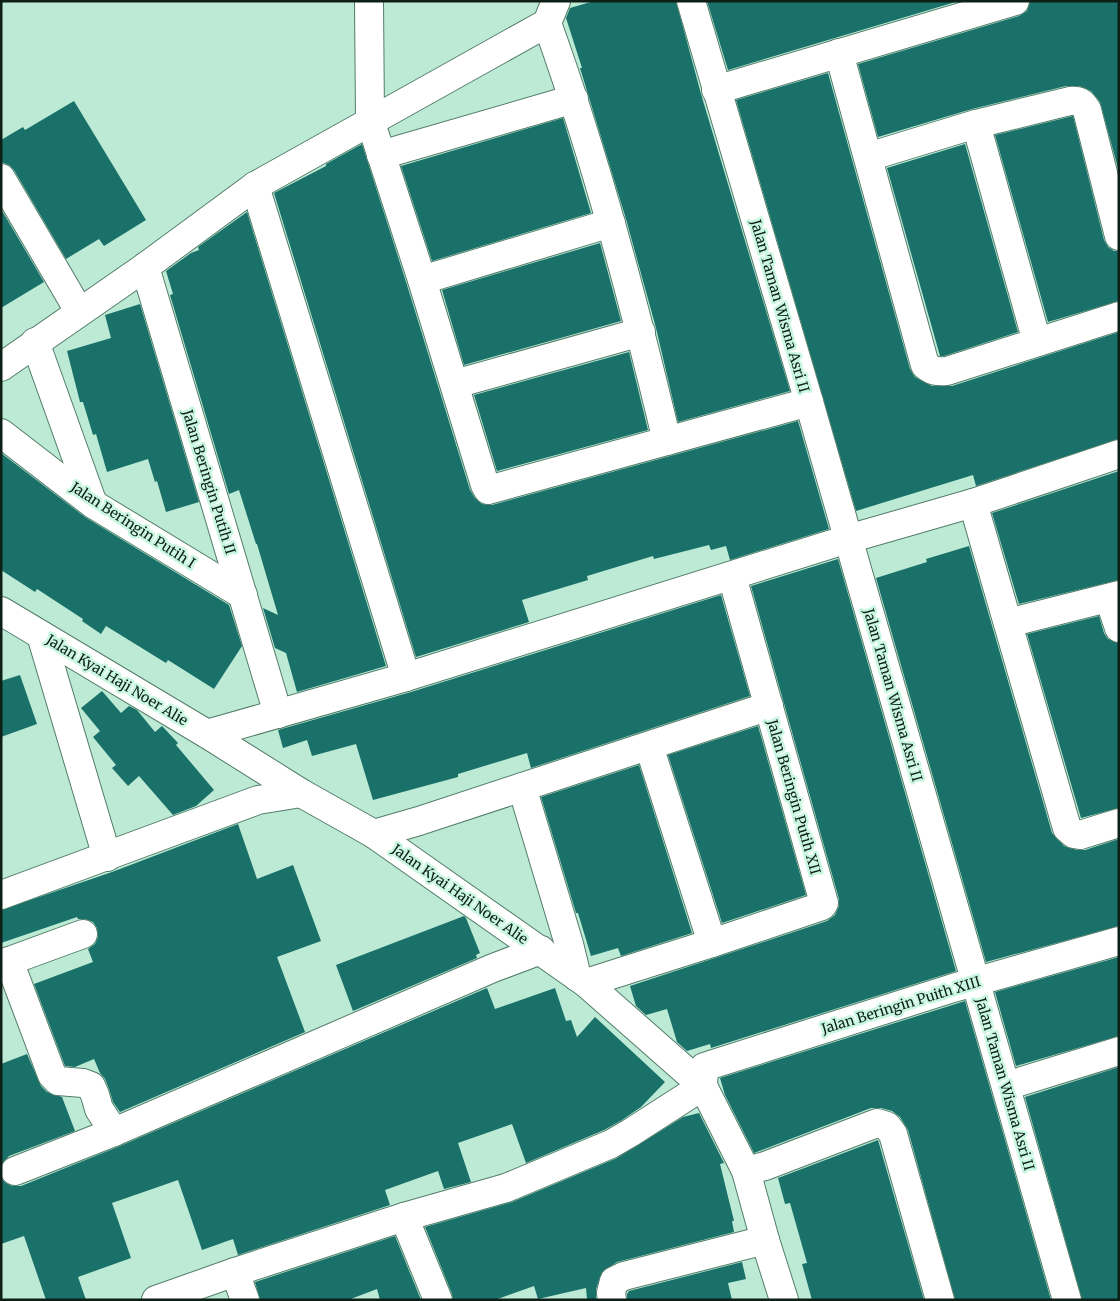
<svg xmlns="http://www.w3.org/2000/svg" width="1120" height="1301" viewBox="0 0 1120 1301" font-family="Merriweather,serif">
<rect width="100%" height="100%" fill="#bdead5"/>
<g fill="#197169">
<path d="M 594,1 L 676,1 L 701,94 L 790,391 L 678,422 L 656,328 L 626,219 L 580,68 L 582,68 L 566,18 L 570,8 Z"/>
<path d="M 707,1 L 959,1 L 728,70 Z"/>
<path d="M 1030,1 L 1119,1 L 1119,172 L 1100,102 L 1091,91 L 1079,86 L 1066,86 L 972,109 L 878,137 L 858,64 L 1019,16 L 1027,11 Z"/>
<path d="M 828,73 L 910,369 L 915,377 L 932,386 L 952,386 L 1119,332 L 1119,439 L 976,486 L 973,475 L 856,511 L 736,100 Z"/>
<path d="M 74,101 L 146,220 L 104,246 L 99,239 L 66,259 L 14,170 L 9,165 L 1,162 L 1,140 L 23,127 L 25,130 Z"/>
<path d="M 1073,116 L 1104,240 L 1108,247 L 1114,251 L 1119,251 L 1119,301 L 1048,322 L 995,135 Z"/>
<path d="M 563,118 L 591,213 L 432,261 L 401,166 Z"/>
<path d="M 362,144 L 407,285 L 470,490 L 475,498 L 482,504 L 492,505 L 798,421 L 829,529 L 730,560 L 726,546 L 711,550 L 709,545 L 654,559 L 653,556 L 587,576 L 588,580 L 522,600 L 529,622 L 416,657 L 274,193 L 326,166 L 326,164 Z"/>
<path d="M 965,144 L 1018,332 L 944,356 L 940,356 L 887,168 Z"/>
<path d="M 1,209 L 44,282 L 1,308 Z"/>
<path d="M 247,212 L 386,666 L 297,692 L 286,653 L 275,648 L 263,608 L 278,615 L 257,544 L 256,544 L 239,490 L 229,494 L 170,295 L 173,294 L 166,271 L 191,253 L 199,250 L 198,247 Z"/>
<path d="M 600,243 L 621,321 L 464,365 L 442,290 Z"/>
<path d="M 140,304 L 199,502 L 166,512 L 157,481 L 155,482 L 148,459 L 107,472 L 96,434 L 93,435 L 83,402 L 80,402 L 67,351 L 111,338 L 105,315 Z"/>
<path d="M 629,352 L 648,430 L 497,471 L 474,395 Z"/>
<path d="M 1,453 L 85,517 L 229,605 L 242,646 L 214,689 L 168,660 L 166,663 L 106,626 L 101,634 L 82,621 L 83,619 L 37,589 L 35,592 L 1,570 Z"/>
<path d="M 1119,471 L 1119,580 L 1019,604 L 992,513 Z"/>
<path d="M 969,546 L 1052,833 L 1064,846 L 1077,850 L 1085,850 L 1119,839 L 1119,926 L 986,962 L 876,578 L 927,562 L 926,559 Z"/>
<path d="M 838,559 L 956,971 L 711,1048 L 710,1044 L 687,1051 L 677,1042 L 667,1009 L 646,1015 L 636,1006 L 630,986 L 827,921 L 835,915 L 839,906 L 839,899 L 751,586 Z"/>
<path d="M 721,595 L 750,696 L 531,768 L 527,753 L 458,774 L 458,777 L 373,800 L 356,744 L 312,756 L 307,740 L 283,748 L 278,730 L 411,692 Z"/>
<path d="M 1099,616 L 1104,633 L 1108,639 L 1119,643 L 1119,808 L 1081,818 L 1027,634 Z"/>
<path d="M 20,675 L 37,724 L 1,737 L 1,681 Z"/>
<path d="M 102,691 L 121,713 L 129,706 L 137,710 L 155,732 L 162,726 L 178,743 L 176,745 L 214,790 L 196,806 L 173,815 L 139,776 L 128,786 L 112,768 L 116,765 L 93,737 L 100,731 L 81,708 Z"/>
<path d="M 758,726 L 806,895 L 722,923 L 668,755 Z"/>
<path d="M 639,765 L 692,933 L 621,956 L 618,948 L 591,956 L 578,913 L 576,913 L 541,797 Z"/>
<path d="M 238,824 L 257,879 L 293,865 L 321,941 L 277,957 L 305,1032 L 120,1112 L 113,1102 L 109,1089 L 105,1079 L 100,1073 L 94,1059 L 75,1067 L 65,1066 L 34,984 L 93,962 L 88,949 L 95,944 L 98,937 L 97,928 L 93,922 L 85,919 L 78,919 L 77,917 L 1,943 L 1,910 L 112,872 Z"/>
<path d="M 464,916 L 466,918 L 480,953 L 476,955 L 477,958 L 353,1011 L 336,965 Z"/>
<path d="M 1119,957 L 1119,1036 L 1016,1066 L 995,992 Z"/>
<path d="M 487,988 L 495,1009 L 555,988 L 566,1021 L 571,1020 L 577,1037 L 595,1017 L 665,1082 L 641,1107 L 622,1120 L 604,1130 L 526,1163 L 512,1124 L 458,1143 L 471,1182 L 444,1189 L 438,1171 L 385,1190 L 390,1205 L 238,1255 L 233,1239 L 202,1250 L 178,1180 L 112,1203 L 131,1258 L 78,1277 L 86,1300 L 46,1300 L 24,1236 L 1,1244 L 1,1178 L 6,1183 L 12,1186 L 21,1186 L 120,1146 Z"/>
<path d="M 965,1001 L 1051,1300 L 955,1300 L 908,1130 L 900,1117 L 892,1111 L 881,1108 L 871,1108 L 754,1153 L 725,1095 L 720,1078 Z"/>
<path d="M 27,1054 L 41,1086 L 47,1092 L 62,1097 L 75,1131 L 9,1156 L 1,1165 L 1,1064 Z"/>
<path d="M 1119,1067 L 1119,1300 L 1082,1300 L 1025,1097 Z"/>
<path d="M 699,1113 L 724,1163 L 720,1164 L 734,1221 L 732,1221 L 734,1232 L 617,1262 L 602,1272 L 596,1289 L 596,1300 L 587,1300 L 586,1288 L 538,1299 L 534,1286 L 495,1300 L 453,1300 L 452,1294 L 425,1227 L 512,1202 L 617,1158 L 683,1117 Z"/>
<path d="M 878,1140 L 924,1300 L 812,1300 L 802,1264 L 807,1263 L 790,1203 L 785,1204 L 778,1178 Z"/>
<path d="M 395,1236 L 421,1300 L 380,1300 L 377,1289 L 348,1300 L 260,1300 L 255,1282 Z"/>
<path d="M 742,1262 L 746,1279 L 728,1283 L 732,1300 L 627,1300 L 627,1294 L 629,1291 Z"/>
</g>
<g fill="none" stroke-linecap="round" stroke-linejoin="round">
<defs>
<g id="minor">
<path d="M 369,1 L 370,120 L 422,280 L 485,485 L 488,490 L 809,402"/>
<path d="M 691,1 L 809,402 L 1067,1300"/>
<path d="M 547,23 C 596,159 633,299 667,441"/>
<path d="M 839,53 L 925,365 C 932,371 937,372 947,371 L 1119,316"/>
<path d="M 716,90 L 1015,1"/>
<path d="M 976,124 L 1037,342"/>
<path d="M 381,155 L 574,99"/>
<path d="M 868,157 L 976,124 L 1070,101 C 1079,100 1082,102 1087,110 L 1119,236"/>
<path d="M 1,178 L 79,311"/>
<path d="M 255,186 L 406,677"/>
<path d="M 145,267 L 278,714"/>
<path d="M 422,280 L 611,223"/>
<path d="M 35,342 L 93,504"/>
<path d="M 1,367 L 145,267 L 255,186 L 547,23 L 556,1"/>
<path d="M 455,384 L 641,332"/>
<path d="M 1,433 L 93,504 L 243,595"/>
<path d="M 973,503 L 1067,828 L 1074,834 L 1080,835 L 1119,823"/>
<path d="M 1109,598 L 1119,628"/>
<path d="M 1008,623 L 1119,595"/>
<path d="M 41,635 L 107,857"/>
<path d="M 207,734 L 406,677 L 848,539 L 973,503 L 1119,454"/>
<path d="M 649,746 L 712,943"/>
<path d="M 522,787 L 569,944 L 577,977"/>
<path d="M 374,834 L 419,821 L 769,706"/>
<path d="M 1,895 L 258,800 L 301,793"/>
<path d="M 9,961 L 52,1075 L 58,1081 L 83,1083 L 91,1086 L 95,1095 L 99,1109 L 114,1132"/>
<path d="M 1,964 L 83,934"/>
<path d="M 586,983 L 712,943 L 822,906 L 824,903 L 732,576"/>
<path d="M 1006,1086 L 1119,1051"/>
<path d="M 15,1171 L 114,1132 L 493,968 L 541,950"/>
<path d="M 746,1171 L 765,1166 L 877,1123 L 887,1126 L 893,1134 L 940,1300"/>
<path d="M 404,1217 L 438,1300"/>
<path d="M 235,1272 L 245,1300"/>
<path d="M 156,1300 L 235,1272 L 404,1217 L 506,1188 L 611,1144 L 630,1133 L 703,1086 L 704,1067 L 953,988 L 1119,941"/>
<path d="M 612,1300 L 611,1293 L 614,1281 L 624,1276 L 765,1240"/>
</g>
<path id="tertiary" d="M 1,611 L 207,734 L 301,793 L 374,834 L 586,983 L 703,1086 L 746,1171 L 765,1240 L 784,1300"/>
</defs>
<use href="#minor" stroke="#537d6a" stroke-width="30"/>
<use href="#tertiary" stroke="#537d6a" stroke-width="30"/>
<use href="#minor" stroke="#fff" stroke-width="28"/>
<use href="#tertiary" stroke="#fff" stroke-width="28"/>
</g>
<g text-anchor="middle" dominant-baseline="central" stroke-width="5" stroke-linejoin="round" paint-order="stroke">
<g font-size="14" fill="#0e1f18" stroke="#caf7e2">
<text transform="translate(780 306) rotate(74)">Jalan Taman Wisma Asri II</text>
<text transform="translate(209 482) rotate(73)">Jalan Beringin Putih II</text>
<text transform="translate(133 525) rotate(33)">Jalan Beringin Putih I</text>
<text transform="translate(117 680) rotate(31)">Jalan Kyai Haji Noer Alie</text>
<text transform="translate(893 695) rotate(74)">Jalan Taman Wisma Asri II</text>
<text transform="translate(794 797) rotate(74)">Jalan Beringin Putih XII</text>
<text transform="translate(460 894) rotate(35)">Jalan Kyai Haji Noer Alie</text>
<text transform="translate(901 1005) rotate(-17)">Jalan Beringin Puith XIII</text>
<text transform="translate(1005 1084) rotate(74)">Jalan Taman Wisma Asri II</text>
</g>
</g>
<rect width="1120" height="1301" fill="none" stroke="#0e1f18" stroke-width="5"/>
</svg>
